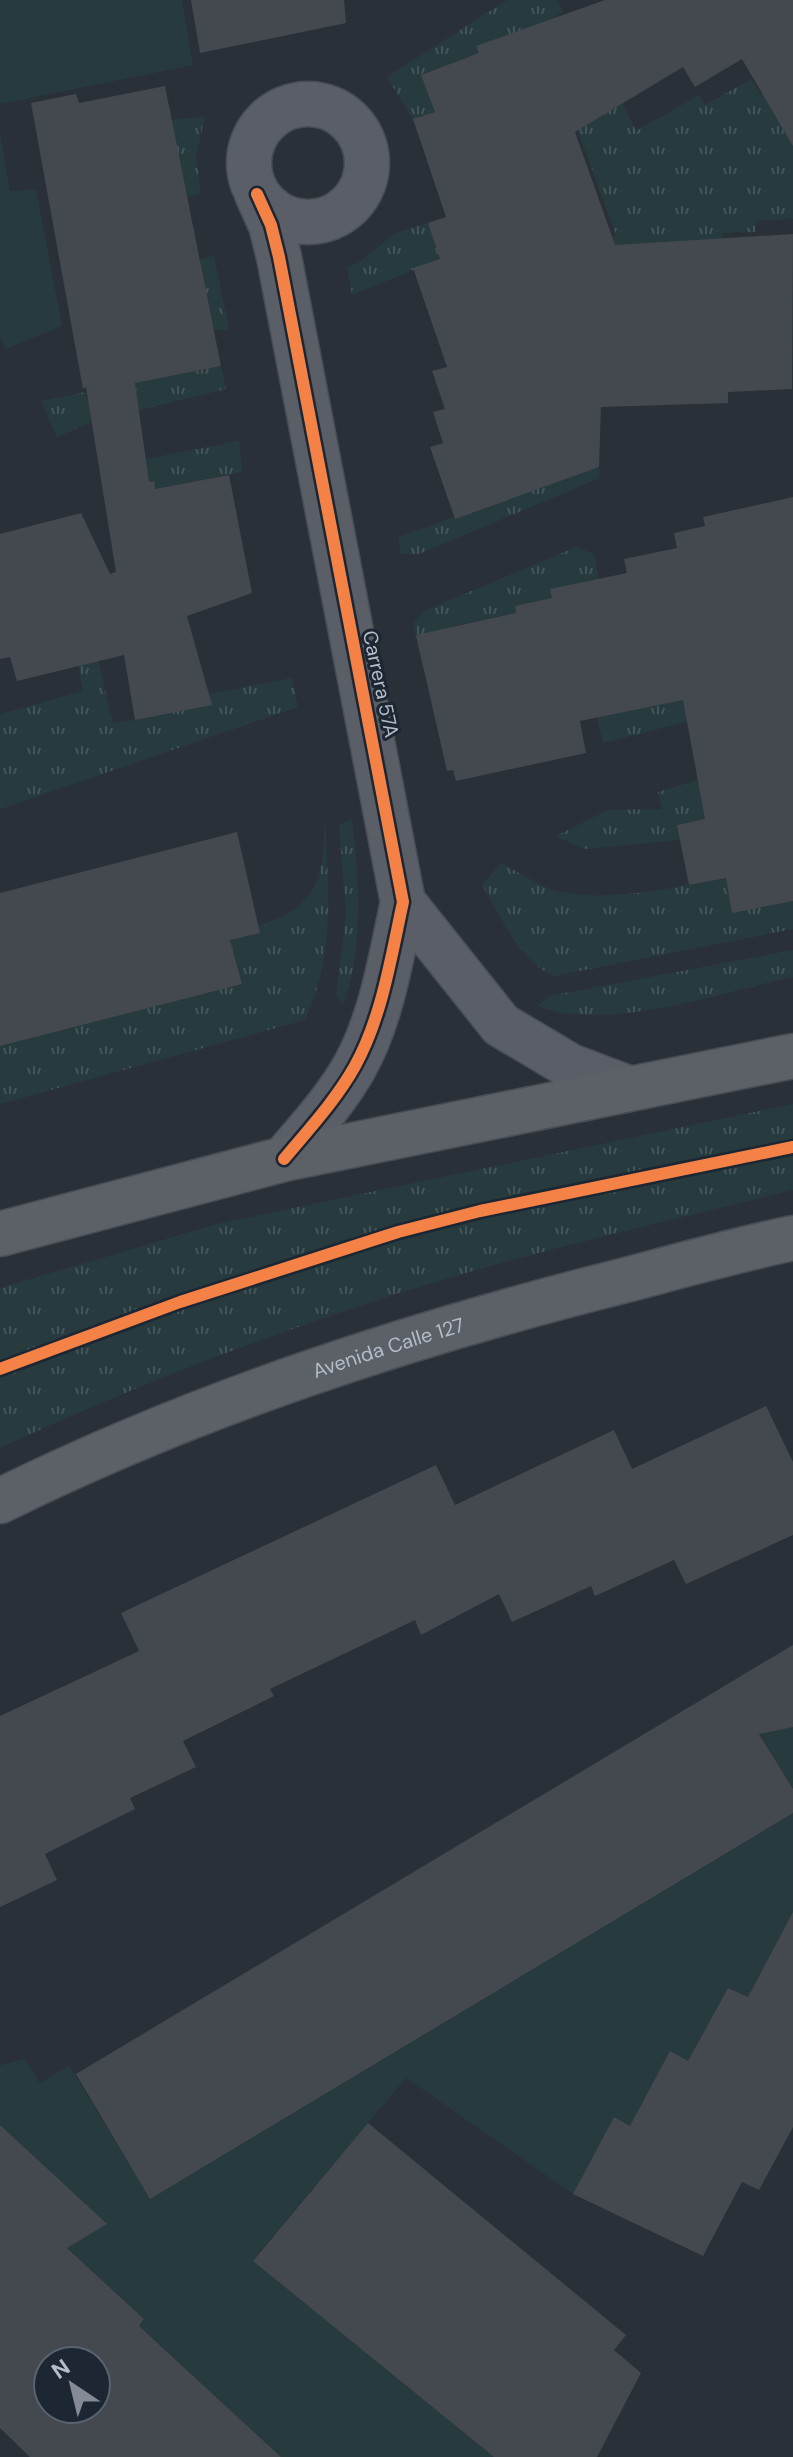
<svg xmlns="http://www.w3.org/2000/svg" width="793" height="2457" viewBox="0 0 793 2457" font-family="'DM Sans',sans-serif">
<defs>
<pattern id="grass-tufts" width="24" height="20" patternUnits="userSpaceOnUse" patternTransform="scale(2)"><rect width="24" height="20" fill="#273a3e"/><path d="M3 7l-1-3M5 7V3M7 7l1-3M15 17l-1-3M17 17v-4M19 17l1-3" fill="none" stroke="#445559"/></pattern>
</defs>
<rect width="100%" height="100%" fill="#2a3038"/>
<g fill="url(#grass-tufts)">
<path d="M 507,0 L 556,0 L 563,11 L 555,18 L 477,47 L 479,53 L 422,74 L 435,112 L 413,119 L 387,77 Z"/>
<path d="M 793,76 L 793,219 L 756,221 L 755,232 L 722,233 L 721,239 L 640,264 L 589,243 L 616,235 L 568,104 L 615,88 L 636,131 L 699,95 L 705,105 L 751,79 L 761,95 Z"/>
<path d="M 205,116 L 196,155 L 201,194 L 188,197 L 186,192 L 173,195 L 171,120 Z"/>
<path d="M 428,223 L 440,259 L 352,295 L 347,267 L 358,263 L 396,233 Z"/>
<path d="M 214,256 L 229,330 L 214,330 L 185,263 Z"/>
<path d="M 221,366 L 226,389 L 94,421 L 57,437 L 41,401 L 85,392 L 88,401 L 136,392 L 135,383 Z"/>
<path d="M 239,441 L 242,472 L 155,489 L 153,481 L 105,490 L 99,468 Z"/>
<path d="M 599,467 L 600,478 L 419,554 L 401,554 L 398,537 Z"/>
<path d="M 576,547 L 594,554 L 606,618 L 583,582 L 551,589 L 552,598 L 515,606 L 516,613 L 453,626 L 459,659 L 422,667 L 413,624 L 424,611 Z"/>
<path d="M 78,576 L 113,723 L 135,720 L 203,695 L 292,678 L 298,707 L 0,809 L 0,714 L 83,691 L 78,666 Z"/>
<path d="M 739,689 L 793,695 L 603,743 L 595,710 Z"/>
<path d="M 698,780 L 705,819 L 677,825 L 680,840 L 584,849 L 556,836 L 608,810 L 662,809 L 658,792 Z"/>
<path d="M 352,819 C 359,875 364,952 343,1005 L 336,995 L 346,915 L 339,825 Z"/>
<path d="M 325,821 C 329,890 335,956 305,1020 L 0,1104 L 0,1046 L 241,984 L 230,940 L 260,933 L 258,926 C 317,907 323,880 325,821 Z"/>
<path d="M 501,863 C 517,871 534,883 551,889 C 599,905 677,887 726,878 L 732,912 L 793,901 L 793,929 L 554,976 C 519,962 501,916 482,885 Z"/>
<path d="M 793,950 L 793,977 C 722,992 606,1033 538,1006 L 549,996 Z"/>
<path d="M 793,1104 L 793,1190 C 652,1225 510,1256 372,1302 C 246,1343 121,1392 0,1448 L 0,1288 L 217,1224 Z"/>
</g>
<g fill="#273a3e">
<path d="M 0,0 L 182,0 L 193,65 L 0,104 Z"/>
<path d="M 0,133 L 10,191 L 36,189 L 62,326 L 6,349 L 0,337 Z"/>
<path d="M 768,1659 L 789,1728 L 793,1727 L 793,1789 L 729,1683 Z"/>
<path d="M 793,1813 L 793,1925 L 788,1922 L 748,1997 L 728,1988 L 688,2061 L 630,2126 L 614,2117 L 573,2194 L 406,2078 L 253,2260 L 494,2457 L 281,2457 L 139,2326 L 144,2319 L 61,2242 L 0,2125 L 0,2065 L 25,2059 L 40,2083 L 69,2065 L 150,2198 Z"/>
</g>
<g fill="#444950" fill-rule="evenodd">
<path d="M 191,0 L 344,0 L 346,23 L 200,53 Z"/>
<path d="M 605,0 L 793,0 L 793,146 L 742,59 L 695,87 L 683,67 L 575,132 L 615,245 L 793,234 L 792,389 L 728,392 L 728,403 L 601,407 L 599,467 L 455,519 L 430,447 L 443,443 L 433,412 L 445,409 L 432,371 L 447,367 L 413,268 L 440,259 L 428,223 L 446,217 L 413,119 L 435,112 L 421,75 L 479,53 L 476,46 Z"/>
<path d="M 165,86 L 221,366 L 135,383 L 149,482 L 154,481 L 155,489 L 229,475 L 252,593 L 187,616 L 212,705 L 135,720 L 124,655 L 17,681 L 10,657 L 0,659 L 0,534 L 81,513 L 110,574 L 116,572 L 86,387 L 83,389 L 31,103 L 76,94 L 79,103 Z"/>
<path d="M 793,497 L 793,901 L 732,913 L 726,878 L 689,885 L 677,825 L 705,819 L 683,700 L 580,721 L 586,753 L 456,781 L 453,770 L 447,771 L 416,635 L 516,613 L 515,606 L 552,598 L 550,589 L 627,573 L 624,559 L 677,548 L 674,533 L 705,526 L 703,517 Z"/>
<path d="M 237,832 L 260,933 L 230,940 L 242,984 L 0,1046 L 0,893 Z"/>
<path d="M 766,1406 L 793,1462 L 793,1535 L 686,1584 L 674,1560 L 595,1596 L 591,1586 L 512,1622 L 499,1594 L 421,1635 L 415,1620 L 270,1689 L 274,1696 L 183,1741 L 196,1767 L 130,1798 L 135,1809 L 45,1854 L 57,1880 L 0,1907 L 0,1716 L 139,1651 L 121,1613 L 436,1465 L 455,1505 L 614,1430 L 632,1469 Z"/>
<path d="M 793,1645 L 793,1727 L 759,1734 L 793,1789 L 793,1813 L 150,2199 L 76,2074 Z"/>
<path d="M 793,1912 L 793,2127 L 759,2190 L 742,2182 L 703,2256 L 573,2194 L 614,2117 L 630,2126 L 670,2051 L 688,2061 L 728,1988 L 748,1997 Z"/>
<path d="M 368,2123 L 626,2335 L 614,2350 L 641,2373 L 597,2457 L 494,2457 L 253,2261 Z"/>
<path d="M 0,2125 L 107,2224 L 67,2248 L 144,2319 L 139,2326 L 281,2457 L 30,2457 L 0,2428 ZM 48,2361 L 96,2361 L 96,2409 L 48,2409 Z"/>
</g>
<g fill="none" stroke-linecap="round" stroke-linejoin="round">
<defs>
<g id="minor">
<circle cx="308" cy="163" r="59"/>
<path d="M 257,194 L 271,225 L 279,257 L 403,902 C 391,957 382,1017 355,1066 C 336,1100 309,1129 284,1159"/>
<path d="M 403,902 L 501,1025 L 570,1066 L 628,1088"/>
</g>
<g id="major">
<path d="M 0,1234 L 284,1159 L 793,1056"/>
<path id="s1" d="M 0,1501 C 198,1403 408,1335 622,1281 C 679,1266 736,1250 793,1238"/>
</g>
</defs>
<use href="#minor" stroke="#484c53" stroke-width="47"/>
<use href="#major" stroke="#484c55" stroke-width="47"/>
<use href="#minor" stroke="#5a5e66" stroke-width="44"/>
<use href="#major" stroke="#5c6168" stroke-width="44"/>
<defs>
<g id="cycleway">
<path d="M 257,194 L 271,225 L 279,257 L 403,902 C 391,957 382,1017 355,1066 C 336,1100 309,1129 284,1159"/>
<path d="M 0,1369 L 180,1302 L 398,1232 L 480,1211 L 793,1147"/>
</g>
</defs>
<use href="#cycleway" stroke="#1d2633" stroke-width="17"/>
<use href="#cycleway" stroke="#f48246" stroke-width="12"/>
</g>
<g text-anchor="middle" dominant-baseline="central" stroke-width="6" stroke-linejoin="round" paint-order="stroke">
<g font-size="20" fill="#b4bcc9" stroke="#1d2633">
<text transform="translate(381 684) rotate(78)">Carrera 57A</text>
<text stroke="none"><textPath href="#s1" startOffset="418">Avenida Calle 127</textPath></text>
</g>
</g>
<g transform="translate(72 2385) rotate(325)"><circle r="38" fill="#1d2633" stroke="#59626f" stroke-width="2"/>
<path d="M0-6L14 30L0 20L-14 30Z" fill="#848b96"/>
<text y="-12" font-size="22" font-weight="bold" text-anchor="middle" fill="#b4bcc9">N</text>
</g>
</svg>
